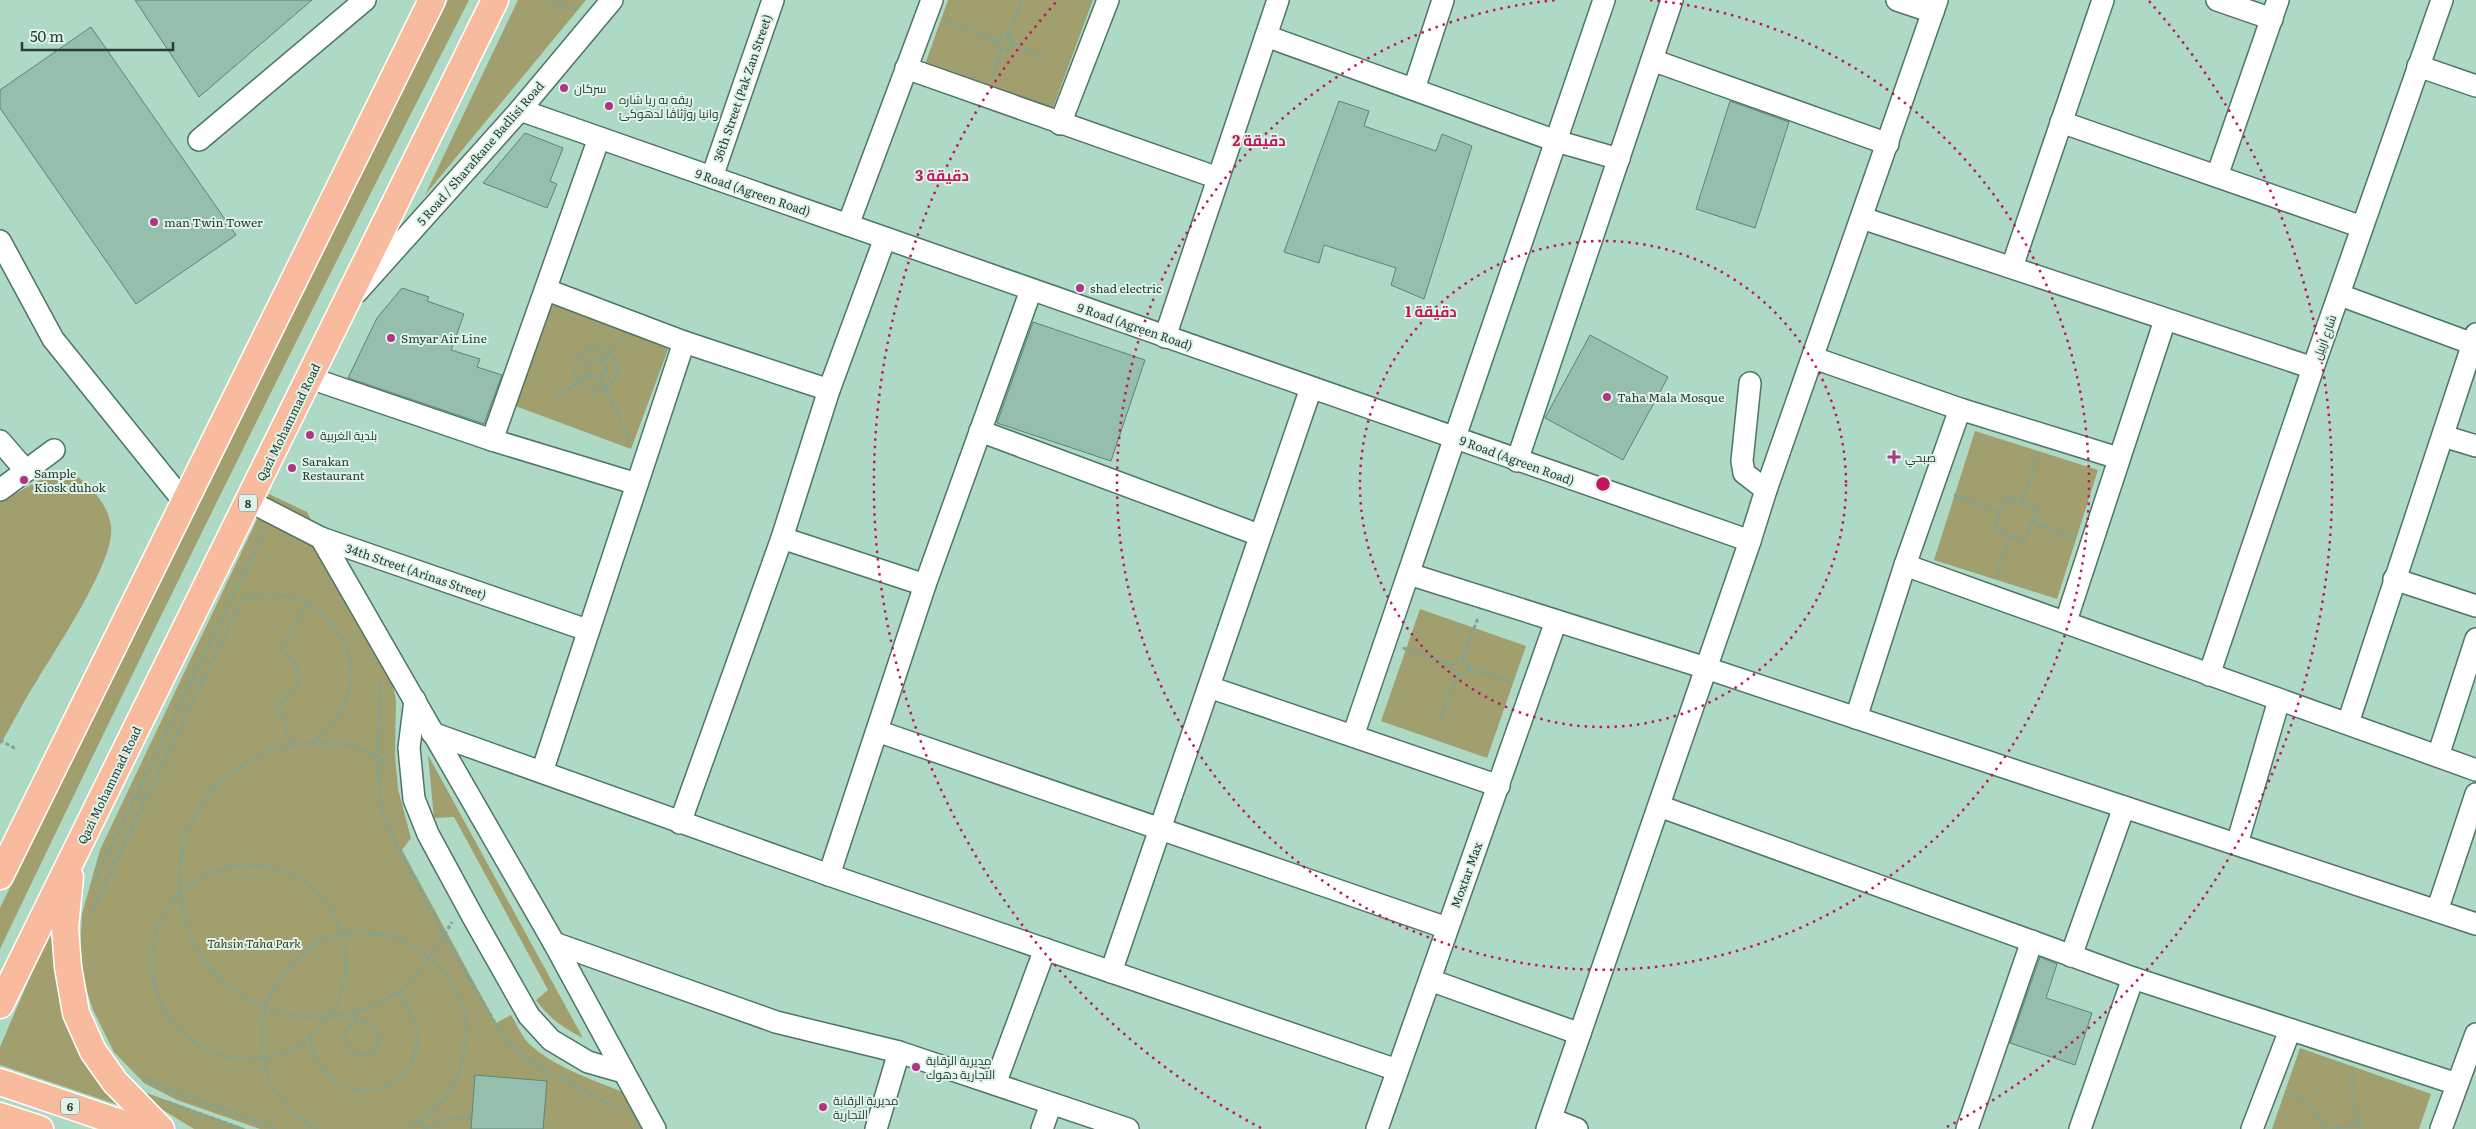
<svg xmlns="http://www.w3.org/2000/svg" width="2476" height="1129" viewBox="0 0 2476 1129" font-family="Literata,Cairo,serif">
<rect width="100%" height="100%" fill="#add9c5"/>
<g fill="#a29f6f">
<path d="M 448,0 L 469,0 C 308,314 152,631 0,949 L 0,908 L 190,517 Z"/>
<path d="M 518,0 L 586,0 L 425,195 Z"/>
<path d="M 948,0 L 1093,0 L 1051,113 L 924,67 Z"/>
<path d="M 555,283 L 676,328 L 631,449 L 510,404 Z"/>
<path d="M 1975,431 L 2098,470 L 2057,599 L 1934,560 Z"/>
<path d="M 75,474 C 92,489 107,502 111,526 C 116,560 57,647 38,679 C 24,700 13,723 0,745 L 0,502 L 49,475 Z"/>
<path d="M 269,494 L 307,512 L 389,668 L 396,700 L 395,755 L 398,789 L 411,838 L 402,850 L 496,1023 L 511,1015 C 516,1023 520,1032 525,1039 C 544,1063 595,1081 623,1092 L 642,1129 L 543,1129 L 546,1081 L 475,1075 L 471,1129 L 260,1129 L 177,1100 L 144,1083 L 114,1052 L 93,1010 L 79,966 L 82,914 L 100,850 Z"/>
<path d="M 1420,609 L 1526,646 L 1487,758 L 1381,721 Z"/>
<path d="M 428,755 L 583,1038 C 563,1028 549,1018 536,1000 L 548,990 L 454,817 L 434,818 Z"/>
<path d="M 52,926 L 58,986 L 67,1019 L 127,1108 L 0,1065 L 0,1047 Z"/>
<path d="M 2300,1048 L 2431,1094 L 2419,1129 L 2272,1129 Z"/>
<path d="M 141,1091 L 246,1129 L 194,1129 L 145,1099 Z"/>
</g>
<g fill="#95bfac" stroke="#5d8573">
<path d="M 135,0 L 312,0 L 199,97 Z"/>
<path d="M 91,27 L 236,235 L 136,304 L 0,108 L 0,90 Z"/>
<path d="M 1339,101 L 1369,111 L 1364,126 L 1436,151 L 1442,134 L 1472,146 L 1424,299 L 1391,285 L 1396,268 L 1324,245 L 1319,263 L 1284,252 Z"/>
<path d="M 1730,101 L 1789,122 L 1755,228 L 1696,209 Z"/>
<path d="M 525,133 L 563,148 L 550,181 L 557,184 L 547,208 L 483,183 Z"/>
<path d="M 402,288 L 429,297 L 427,301 L 464,314 L 451,350 L 480,359 L 477,367 L 502,375 L 484,424 L 348,378 L 377,318 Z"/>
<path d="M 1033,322 L 1145,360 L 1111,461 L 997,423 Z"/>
<path d="M 1590,335 L 1668,377 L 1623,460 L 1545,418 Z"/>
<path d="M 2040,957 L 2057,964 L 2046,998 L 2092,1013 L 2075,1065 L 2010,1043 Z"/>
<path d="M 475,1075 L 547,1081 L 543,1129 L 471,1129 Z"/>
</g>
<g fill="none" stroke-linecap="round" stroke-linejoin="round">
<defs>
<g id="minor">
<path d="M 1897,0 L 1933,12"/>
<path d="M 2217,0 L 2272,19"/>
<path d="M 1266,36 L 1556,141 L 1619,159"/>
<path d="M 1652,60 L 1888,144"/>
<path d="M 2418,66 L 2476,86"/>
<path d="M 906,68 L 1218,178"/>
<path d="M 1414,89 L 1443,0"/>
<path d="M 520,110 L 1750,541"/>
<path d="M 2061,122 L 2362,227"/>
<path d="M 1060,124 L 1108,0"/>
<path d="M 199,140 L 365,0"/>
<path d="M 2217,176 L 2278,0"/>
<path d="M 712,177 L 773,0"/>
<path d="M 1862,218 L 2313,368"/>
<path d="M 848,225 L 932,0"/>
<path d="M 0,241 L 53,339 L 185,503"/>
<path d="M 2012,267 L 2103,0"/>
<path d="M 547,290 L 684,342 L 829,390"/>
<path d="M 357,292 L 520,110 L 612,0"/>
<path d="M 2340,295 L 2473,344"/>
<path d="M 1165,337 L 1278,0"/>
<path d="M 1814,358 L 1960,409 L 2118,458"/>
<path d="M 310,378 L 492,440 L 637,484"/>
<path d="M 1750,383 L 1742,461 L 1744,473 L 1766,490"/>
<path d="M 980,431 L 1259,535"/>
<path d="M 2443,436 L 2476,446"/>
<path d="M 492,440 L 599,138"/>
<path d="M 0,441 L 26,471"/>
<path d="M 1517,461 L 1672,0"/>
<path d="M 0,490 L 54,450"/>
<path d="M 249,501 L 321,538 L 587,630"/>
<path d="M 321,538 L 554,943 L 655,1129"/>
<path d="M 782,538 L 925,585"/>
<path d="M 1905,565 L 2476,770"/>
<path d="M 1409,574 L 1706,668 L 2476,924"/>
<path d="M 2394,579 L 2476,606"/>
<path d="M 2066,621 L 2165,320"/>
<path d="M 2209,675 L 2313,368 L 2442,0"/>
<path d="M 1209,687 L 1499,786"/>
<path d="M 415,700 L 409,748 L 414,799 L 428,834 L 473,917 L 529,1016 L 551,1040 L 588,1062 L 623,1072"/>
<path d="M 1856,718 L 1905,565 L 1960,409"/>
<path d="M 2348,723 L 2476,334"/>
<path d="M 877,731 L 1447,928"/>
<path d="M 432,733 L 829,875 L 1397,1070"/>
<path d="M 1353,736 L 1604,0"/>
<path d="M 2438,756 L 2476,639"/>
<path d="M 542,772 L 684,342"/>
<path d="M 1659,806 L 2133,978 L 2457,1084"/>
<path d="M 680,823 L 782,538 L 829,390 L 885,238"/>
<path d="M 2237,844 L 2279,700"/>
<path d="M 829,875 L 925,585 L 1031,290"/>
<path d="M 2437,911 L 2476,794"/>
<path d="M 554,943 L 776,1022 L 899,1052 L 1128,1129"/>
<path d="M 2071,956 L 2124,807"/>
<path d="M 1111,972 L 1311,388"/>
<path d="M 1430,980 L 1580,1034"/>
<path d="M 995,1084 L 1045,949"/>
<path d="M 1551,1119 L 1577,1129"/>
<path d="M 876,1129 L 899,1052"/>
<path d="M 1042,1129 L 1051,1104"/>
<path d="M 1377,1129 L 1556,621"/>
<path d="M 1547,1129 L 1750,541 L 1766,490 L 1937,0"/>
<path d="M 1967,1129 L 2032,941"/>
<path d="M 2080,1129 L 2133,978"/>
<path d="M 2252,1129 L 2290,1030"/>
<path d="M 2441,1129 L 2476,1034"/>
</g>
<g id="major">
<path d="M 0,876 L 432,0"/>
<path d="M 70,877 L 65,928 L 68,967 L 76,1013 L 93,1051 L 115,1082 L 161,1129"/>
<path d="M 0,1005 L 495,0"/>
<path d="M 0,1082 L 139,1129"/>
<path d="M 0,1116 L 40,1129"/>
</g>
</defs>
<use href="#minor" stroke="#4e7664" stroke-width="24"/>
<use href="#major" stroke="#fff" stroke-width="29"/>
<g stroke="#80a393" stroke-width="3" stroke-dasharray="4 2.5" stroke-linecap="butt">
<path d="M 550,0 L 556,7 L 560,5 L 563,0"/>
<path d="M 561,4 L 577,10"/>
<path d="M 945,21 L 998,41"/>
<circle cx="1005" cy="43" r="7"/>
<path d="M 1008,36 L 1022,0"/>
<path d="M 1012,45 L 1046,58"/>
<path d="M 992,77 L 1002,49"/>
<circle cx="596" cy="369" r="21"/>
<circle cx="596" cy="368" r="10"/>
<path d="M 602,360 L 622,339"/>
<path d="M 600,377 L 630,440"/>
<path d="M 557,397 L 589,375"/>
<path d="M 1954,495 L 2001,513"/>
<path d="M 2007,496 L 2038,508 L 2025,541 L 1994,529 Z"/>
<path d="M 2022,501 L 2039,455"/>
<path d="M 2032,522 L 2074,538"/>
<path d="M 1996,578 L 2010,535"/>
<path d="M 1403,648 L 1452,665"/>
<circle cx="1460" cy="667" r="8"/>
<path d="M 1462,659 L 1478,618"/>
<path d="M 1468,669 L 1513,682"/>
<path d="M 187,675 L 202,682"/>
<path d="M 380,683 L 378,766 L 382,810 L 394,840 L 444,935 L 504,1038 L 522,1056 L 537,1065 L 622,1111"/>
<path d="M 1440,720 L 1457,675"/>
<path d="M 0,740 L 16,749"/>
<path d="M 292,744 L 278,702 C 306,691 305,664 280,650 L 307,604"/>
<path d="M 390,764 C 382,760 373,754 363,750 C 327,737 280,741 247,762 C 230,773 215,785 203,802 C 170,848 173,917 205,962 C 209,968 215,973 221,978 C 267,1024 338,1029 393,995 C 420,978 436,948 452,922"/>
<path d="M 128,794 L 144,801"/>
<circle cx="249" cy="962" r="97"/>
<path d="M 94,882 L 265,530"/>
<path d="M 92,911 L 243,598 C 262,596 278,593 296,598 C 313,604 328,617 337,631 C 365,674 349,714 311,743"/>
<path d="M 355,1013 L 355,1023"/>
<circle cx="362" cy="1038" r="17"/>
<path d="M 311,1035 C 310,1047 314,1058 321,1067 C 359,1125 460,1067 397,992"/>
<path d="M 2353,1072 C 2351,1091 2352,1112 2363,1129"/>
<path d="M 144,1077 L 172,1091 L 278,1129"/>
<path d="M 2287,1092 C 2304,1100 2318,1111 2325,1129"/>
<path d="M 168,1102 L 243,1129"/>
<path d="M 318,1129 C 287,1116 262,1080 263,1046 C 264,1034 262,1020 265,1008 C 268,996 278,982 286,973 C 296,961 306,951 319,942 C 333,934 348,933 363,933 C 416,933 461,974 467,1028 C 467,1035 465,1043 464,1050 C 461,1085 437,1113 407,1129"/>
<path d="M 423,1129 L 445,1120 L 472,1118"/>
<path d="M 2330,1129 L 2358,1122"/>
</g>
<use href="#minor" stroke="#fff" stroke-width="21"/>
<use href="#major" stroke="#f8bb9e" stroke-width="26"/>
</g>
<g fill="none" stroke="#c2185b" stroke-width="2.5" stroke-dasharray="2.5 5">
<circle cx="1603" cy="484" r="243"/>
<path d="M1650 0A486 486 0 1 1 1556 0"/>
<path d="M1261 1128A729 729 0 0 1 1057 1M2149 1A729 729 0 0 1 1945 1128"/>
</g>
<g fill="#b13485" stroke="#def4e9" stroke-width="2">
<circle cx="564" cy="88" r="5"/>
<circle cx="609" cy="106" r="5"/>
<circle cx="154" cy="222" r="5"/>
<circle cx="1080" cy="288" r="5"/>
<circle cx="391" cy="338" r="5"/>
<circle cx="1607" cy="397" r="5"/>
<circle cx="310" cy="435" r="5"/>
<path d="M1891.5 449.5h5v5h5v5h-5v5h-5v-5h-5v-5h5z"/>
<circle cx="292" cy="468" r="5"/>
<circle cx="24" cy="480" r="5"/>
<circle cx="916" cy="1067" r="5"/>
<circle cx="823" cy="1107" r="5"/>
</g>
<g text-anchor="middle" dominant-baseline="central" stroke-width="4" stroke-linejoin="round" paint-order="stroke">
<g fill="#def4e9" stroke="#60736a" stroke-width="1">
<rect x="239" y="494.5" width="18" height="17" rx="4"/>
<rect x="61" y="1097.5" width="18" height="17" rx="4"/>
</g>
<g font-size="11" font-weight="bold" fill="#2a3c34">
<text x="248" y="503">8</text>
<text x="70" y="1106">6</text>
</g>
<g font-size="12" fill="#2a3c34" stroke="#def4e9" text-anchor="start">
<text x="574" y="88">سركان</text>
<text x="619" y="99">ريڤه به ريا شاره<tspan x="619" dy="14">وانيا روژئاڤا لدهوكئ</tspan></text>
<text x="164" y="222">man Twin Tower</text>
<text x="1090" y="288">shad electric</text>
<text x="401" y="338">Smyar Air Line</text>
<text x="1617" y="397">Taha Mala Mosque</text>
<text x="320" y="435">بلدية الغربية</text>
<text x="1905" y="457">صبحي</text>
<text x="302" y="461">Sarakan<tspan x="302" dy="14">Restaurant</tspan></text>
<text x="34" y="473">Sample<tspan x="34" dy="14">Kiosk duhok</tspan></text>
<text x="926" y="1060">مديرية الرقابة<tspan x="926" dy="14">التجارية دهوك</tspan></text>
<text x="833" y="1100">مديرية الرقابة<tspan x="833" dy="14">التجارية</tspan></text>
</g>
<g font-size="12" fill="#2a3c34" stroke="#def4e9">
<text transform="translate(742 88) rotate(-71)">36th Street (Pak Zan Street)</text>
<text transform="translate(480 153) rotate(-49)">5 Road / Sharafkane Badlisi Road</text>
<text transform="translate(753 192) rotate(19)">9 Road (Agreen Road)</text>
<text transform="translate(1135 326) rotate(19)">9 Road (Agreen Road)</text>
<text transform="translate(2324 337) rotate(-70)">شارع اربيل</text>
<text transform="translate(288 422) rotate(-64)">Qazi Mohammad Road</text>
<text transform="translate(1517 460) rotate(20)">9 Road (Agreen Road)</text>
<text transform="translate(416 571) rotate(19)">34th Street (Arinas Street)</text>
<text transform="translate(109 785) rotate(-64)">Qazi Mohammad Road</text>
<text transform="translate(1466 875) rotate(-70)">Moxtar Max</text>
</g>
<g font-size="12" font-style="italic" fill="#3c3a18" stroke="#def4e9">
<text x="254" y="943">Tahsin Taha Park</text>
</g>
</g>
<circle cx="1603" cy="484" r="8" fill="#c2185b" stroke="#def4e9" stroke-width="2.5"/>
<g font-size="15" text-anchor="middle" font-weight="bold" fill="#c2185b" stroke="#def4e9" stroke-width="4" stroke-linejoin="round" paint-order="stroke">
<text x="1259" y="146">2 دقيقة</text>
<text x="942" y="181">3 دقيقة</text>
<text x="1431" y="317">1 دقيقة</text>
</g>
<path d="M22 42v8h151v-8" fill="none" stroke="#2a3c34" stroke-width="2.5"/>
<text x="30" y="42" font-size="15" fill="#2a3c34" stroke="#def4e9" stroke-width="4" paint-order="stroke">50 m</text>
</svg>
